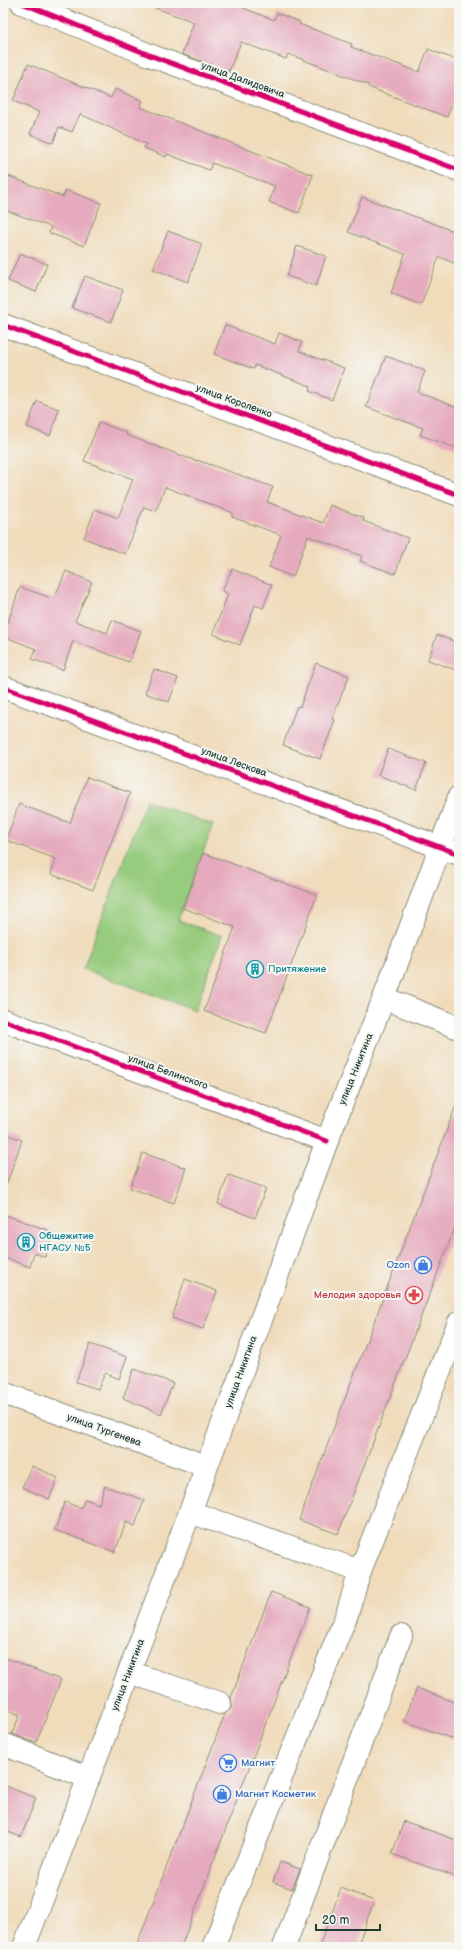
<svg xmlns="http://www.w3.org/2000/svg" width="462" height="1950" viewBox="0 0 462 1950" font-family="'Balsamiq Sans',sans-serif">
<rect width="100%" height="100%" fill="#f6f6f2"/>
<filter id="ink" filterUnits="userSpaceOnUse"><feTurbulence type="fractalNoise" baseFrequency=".025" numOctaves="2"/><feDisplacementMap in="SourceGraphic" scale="8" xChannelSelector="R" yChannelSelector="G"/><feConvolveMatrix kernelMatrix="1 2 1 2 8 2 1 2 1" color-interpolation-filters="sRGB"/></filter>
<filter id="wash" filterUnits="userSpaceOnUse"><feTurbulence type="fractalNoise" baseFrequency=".012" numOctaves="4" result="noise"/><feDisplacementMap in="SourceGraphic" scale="16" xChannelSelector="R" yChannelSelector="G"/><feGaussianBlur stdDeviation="0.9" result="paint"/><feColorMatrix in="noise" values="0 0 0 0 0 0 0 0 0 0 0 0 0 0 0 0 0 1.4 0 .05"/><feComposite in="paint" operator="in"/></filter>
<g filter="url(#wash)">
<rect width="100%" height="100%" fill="#f0dcbb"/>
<path fill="#97cc7e" stroke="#5b8459" d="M 146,800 L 213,825 L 178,920 L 222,936 L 195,1010 L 83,969 Z"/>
<g id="blocks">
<g fill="#e6aabe">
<path d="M 148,3 L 231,3 L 274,20 L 277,13 L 300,22 L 299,24 L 352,44 L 351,47 L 419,72 L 428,49 L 459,61 L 459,85 L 447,117 L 368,87 L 369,85 L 288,54 L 286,59 L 241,42 L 229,71 L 182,54 L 194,22 L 147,5 Z"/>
<path d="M 28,64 L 111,98 L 115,89 L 143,101 L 140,107 L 313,175 L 299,213 L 269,202 L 275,186 L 212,163 L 209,170 L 167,154 L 166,157 L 144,148 L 146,144 L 80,114 L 72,132 L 59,127 L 53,143 L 30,134 L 39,112 L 13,101 Z"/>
<path d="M 3,174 L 63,197 L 66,190 L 101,203 L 84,246 L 49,233 L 51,227 L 3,209 Z"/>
<path d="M 362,197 L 459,233 L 459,265 L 439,257 L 421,305 L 391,293 L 405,254 L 348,232 Z"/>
<path d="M 168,231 L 202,244 L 188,282 L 153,269 Z"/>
<path d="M 297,246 L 326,256 L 316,286 L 287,276 Z"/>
<path d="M 20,253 L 47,264 L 36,292 L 8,281 Z"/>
<path d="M 85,276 L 123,290 L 111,322 L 72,308 Z"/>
<path d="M 225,325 L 275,344 L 279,333 L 302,342 L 299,351 L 344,368 L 332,400 L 309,391 L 310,386 L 255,365 L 254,369 L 214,354 Z"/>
<path d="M 386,356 L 425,371 L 417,392 L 459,408 L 459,449 L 420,435 L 423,428 L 366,407 Z"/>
<path d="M 37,401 L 59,409 L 50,436 L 27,427 Z"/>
<path d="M 99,422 L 127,433 L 126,435 L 196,461 L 197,460 L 273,487 L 267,502 L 323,523 L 330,505 L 364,518 L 363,521 L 408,538 L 395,574 L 360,561 L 362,556 L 308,536 L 293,577 L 269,567 L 281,535 L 232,517 L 233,513 L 165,487 L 156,511 L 144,507 L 125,554 L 84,538 L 95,509 L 118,518 L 133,479 L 84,461 Z"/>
<path d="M 232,569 L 272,585 L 263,608 L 255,605 L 240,645 L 213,634 L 228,594 L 222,591 Z"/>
<path d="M 66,571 L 92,582 L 75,621 L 107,633 L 112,620 L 141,631 L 129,662 L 73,641 L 63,670 L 32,659 L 36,649 L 3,636 L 20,587 L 54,599 Z"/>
<path d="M 437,635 L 459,643 L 459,671 L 428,660 Z"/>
<path d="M 316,663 L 349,676 L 332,719 L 335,720 L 320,759 L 283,745 L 297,706 L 300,707 Z"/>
<path d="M 154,669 L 178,678 L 169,702 L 145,693 Z"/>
<path d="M 388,749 L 426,763 L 416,790 L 378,775 Z"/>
<path d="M 87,777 L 130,793 L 93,890 L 51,874 L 56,859 L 6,840 L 19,804 L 70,823 Z"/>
<path d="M 203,853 L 317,895 L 266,1033 L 204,1011 L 235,927 L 183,908 Z"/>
<path d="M 457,1103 L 459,1103 L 459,1217 L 338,1534 L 299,1520 Z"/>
<path d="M 3,1133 L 22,1140 L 6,1186 L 3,1186 Z"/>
<path d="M 143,1153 L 186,1168 L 174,1203 L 130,1188 Z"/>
<path d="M 228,1175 L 266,1188 L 255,1218 L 218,1204 Z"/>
<path d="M 3,1214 L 53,1232 L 45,1257 L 34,1253 L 30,1267 L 3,1257 Z"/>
<path d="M 185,1279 L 217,1291 L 203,1329 L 172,1318 Z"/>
<path d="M 90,1344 L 127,1357 L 119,1379 L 105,1373 L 98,1389 L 76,1382 Z"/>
<path d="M 134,1369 L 173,1383 L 161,1414 L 123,1398 Z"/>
<path d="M 32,1466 L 58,1478 L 49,1499 L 22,1487 Z"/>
<path d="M 105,1486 L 144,1500 L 135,1526 L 126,1522 L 115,1552 L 55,1530 L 65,1502 L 81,1508 L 85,1499 L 99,1504 Z"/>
<path d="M 271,1592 L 310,1607 L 181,1947 L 136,1947 L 225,1714 L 232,1707 L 231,1698 Z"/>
<path d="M 3,1657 L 61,1680 L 36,1743 L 12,1734 L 20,1715 L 3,1708 Z"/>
<path d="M 417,1688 L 459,1704 L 459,1741 L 404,1721 Z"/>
<path d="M 3,1785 L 36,1798 L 21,1837 L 3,1830 Z"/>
<path d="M 404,1821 L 459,1841 L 459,1878 L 392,1854 Z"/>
<path d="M 280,1862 L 300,1869 L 292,1889 L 273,1882 Z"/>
<path d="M 341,1888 L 374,1901 L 357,1947 L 319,1947 Z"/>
</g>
</g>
</g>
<g filter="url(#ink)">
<use href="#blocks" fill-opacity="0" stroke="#888c78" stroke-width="1"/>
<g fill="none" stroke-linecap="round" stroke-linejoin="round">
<defs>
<g id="minor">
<path d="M 22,3 L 152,56 L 459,170"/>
<path d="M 3,325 L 459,495"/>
<path d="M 3,687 L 459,854"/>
<path d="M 384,998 L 459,1028"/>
<path d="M 3,1020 L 327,1141"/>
<path d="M 3,1393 L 206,1466"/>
<path d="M 190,1512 L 360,1571"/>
<path d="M 129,1672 L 220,1703"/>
<path d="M 3,1744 L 89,1778"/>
<path d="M 213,1947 L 347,1614 L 360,1571 L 459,1322"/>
<path d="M 284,1947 L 401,1636"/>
</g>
<path id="major" d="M 24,1947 L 190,1512 L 327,1141 L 384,998 L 459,797"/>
</defs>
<use href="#minor" stroke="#888c78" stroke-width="24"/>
<use href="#major" stroke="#888c78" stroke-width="24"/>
<use href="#minor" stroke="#fff" stroke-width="22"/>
<use href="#major" stroke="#fff" stroke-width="22"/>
<defs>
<g id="cycleway">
<path d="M 22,3 L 152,56 L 459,170"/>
<path d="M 3,325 L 459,495"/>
<path d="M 3,687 L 459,854"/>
<path d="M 3,1020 L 327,1141"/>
</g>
</defs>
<use href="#cycleway" stroke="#f6f6f2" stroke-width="8"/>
<use href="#cycleway" stroke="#d6006c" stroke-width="5"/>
</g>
</g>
<defs>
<symbol id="building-ring" viewBox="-11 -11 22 22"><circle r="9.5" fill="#f6f6f2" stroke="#0f9aa8" stroke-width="1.5"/><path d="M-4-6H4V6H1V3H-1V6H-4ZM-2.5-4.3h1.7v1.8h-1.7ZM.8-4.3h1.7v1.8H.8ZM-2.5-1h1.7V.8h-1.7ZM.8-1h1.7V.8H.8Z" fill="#0f9aa8"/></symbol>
<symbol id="shop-ring" viewBox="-11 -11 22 22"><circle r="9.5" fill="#f6f6f2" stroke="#3f7fe0" stroke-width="1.5"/><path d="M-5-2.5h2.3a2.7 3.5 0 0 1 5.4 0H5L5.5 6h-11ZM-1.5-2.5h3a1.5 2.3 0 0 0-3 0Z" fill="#3f7fe0"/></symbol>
<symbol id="pharmacy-ring" viewBox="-11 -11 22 22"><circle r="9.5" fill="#f6f6f2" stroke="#e0444e" stroke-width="1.5"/><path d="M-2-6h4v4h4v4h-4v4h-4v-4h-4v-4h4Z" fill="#e0444e"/></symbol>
<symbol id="supermarket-ring" viewBox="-11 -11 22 22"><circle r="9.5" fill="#f6f6f2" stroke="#3f7fe0" stroke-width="1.5"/><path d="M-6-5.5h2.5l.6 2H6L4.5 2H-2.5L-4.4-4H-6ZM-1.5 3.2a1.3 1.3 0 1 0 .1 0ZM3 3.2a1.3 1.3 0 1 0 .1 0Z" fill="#3f7fe0"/></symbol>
</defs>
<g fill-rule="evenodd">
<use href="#building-ring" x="245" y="959" width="20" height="20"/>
<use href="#building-ring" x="16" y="1232" width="20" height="20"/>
<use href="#shop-ring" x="413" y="1255" width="20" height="20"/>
<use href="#pharmacy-ring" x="404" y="1285" width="20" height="20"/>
<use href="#supermarket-ring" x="218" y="1753" width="20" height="20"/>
<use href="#shop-ring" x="212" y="1784" width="20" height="20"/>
</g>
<g text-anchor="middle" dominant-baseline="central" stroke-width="4" stroke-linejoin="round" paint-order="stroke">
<g font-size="10" fill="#1f3d34" stroke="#f6f6f2">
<text transform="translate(243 80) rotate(20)">улица Далидовича</text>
<text transform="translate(234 401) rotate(20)">улица Короленко</text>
<text transform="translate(234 762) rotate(20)">улица Лескова</text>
<text transform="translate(356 1069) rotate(-68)">улица Никитина</text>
<text transform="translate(168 1072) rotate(20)">улица Белинского</text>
<text transform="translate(241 1372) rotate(-70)">улица Никитина</text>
<text transform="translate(104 1430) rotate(20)">улица Тургенева</text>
<text transform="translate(128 1675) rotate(-69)">улица Никитина</text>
</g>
<g font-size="10" fill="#0d838f" stroke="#f6f6f2" text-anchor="start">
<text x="268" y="969">Притяжение</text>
<text x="39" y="1236">Общежитие<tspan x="39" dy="12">НГАСУ №5</tspan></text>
</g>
<g font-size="10" fill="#366cbe" stroke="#f6f6f2" text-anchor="start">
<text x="410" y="1265" text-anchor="end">Ozon</text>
<text x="241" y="1763">Магнит</text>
<text x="235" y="1794">Магнит Косметик</text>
</g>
<g font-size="10" fill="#be3a42" stroke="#f6f6f2" text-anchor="end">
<text x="401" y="1295">Мелодия здоровья</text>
</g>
</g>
<rect width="462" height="1950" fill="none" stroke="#f6f6f2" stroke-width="16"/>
<path d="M316 1924v6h64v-6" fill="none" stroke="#1f3d34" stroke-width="2"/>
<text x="322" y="1924" font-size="12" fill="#1f3d34" stroke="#f6f6f2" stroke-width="3" paint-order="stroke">20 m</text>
</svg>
